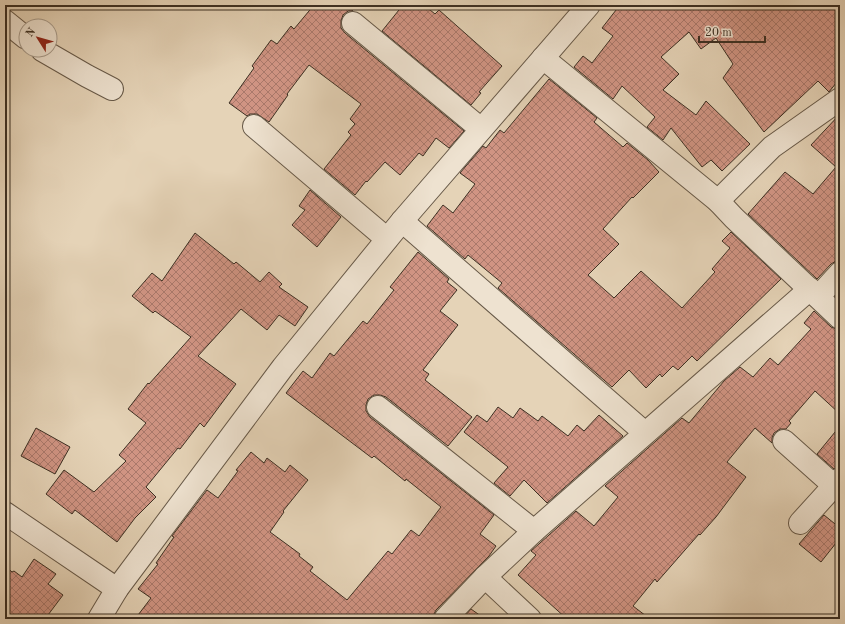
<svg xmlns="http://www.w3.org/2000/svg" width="845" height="624" viewBox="0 0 845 624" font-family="'Old Standard TT',serif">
<defs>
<pattern id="building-cross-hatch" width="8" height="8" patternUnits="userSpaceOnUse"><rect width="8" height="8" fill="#d09483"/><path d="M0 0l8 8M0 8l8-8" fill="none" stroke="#aa796b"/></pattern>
</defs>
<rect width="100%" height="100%" fill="#e5d3b7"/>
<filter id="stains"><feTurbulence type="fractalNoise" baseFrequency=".005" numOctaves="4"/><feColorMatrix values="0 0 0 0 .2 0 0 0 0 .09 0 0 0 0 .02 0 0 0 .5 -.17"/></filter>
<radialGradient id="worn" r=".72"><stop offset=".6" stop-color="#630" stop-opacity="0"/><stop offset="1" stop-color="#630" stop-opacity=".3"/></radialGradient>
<g fill="url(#building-cross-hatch)" stroke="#3d3023">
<path d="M 314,5 L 356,5 L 352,11 L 348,11 L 343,15 L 341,21 L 341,28 L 345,33 L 464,131 L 449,148 L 436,138 L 423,156 L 419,153 L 400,175 L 385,162 L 367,182 L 366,181 L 355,195 L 324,169 L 351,135 L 348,132 L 355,124 L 350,119 L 361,104 L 309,65 L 287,94 L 288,95 L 269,122 L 257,114 L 250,114 L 247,116 L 229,103 L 254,68 L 252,66 L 271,40 L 277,44 L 291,26 L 294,29 Z"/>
<path d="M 403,5 L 424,5 L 435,14 L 439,10 L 502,66 L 479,92 L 481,93 L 471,105 L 382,31 Z"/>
<path d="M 620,5 L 840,5 L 840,78 L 829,92 L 818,81 L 764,132 L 723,78 L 733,64 L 716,38 L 701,49 L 689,32 L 661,57 L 679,74 L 663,90 L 696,115 L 706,101 L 750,144 L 722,171 L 711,160 L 702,167 L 671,128 L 663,140 L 647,127 L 655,117 L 622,86 L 613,99 L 574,67 L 583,56 L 592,63 L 613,36 L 602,28 Z"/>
<path d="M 549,79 L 597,118 L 594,122 L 623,147 L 627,143 L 648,160 L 659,172 L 633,198 L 632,197 L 603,229 L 619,244 L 588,275 L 614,298 L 641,271 L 682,308 L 715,272 L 712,269 L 730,248 L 722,241 L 731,232 L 781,279 L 697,361 L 692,356 L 678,370 L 673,366 L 662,377 L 660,374 L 646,388 L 629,370 L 612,387 L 498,288 L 502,283 L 468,255 L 465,259 L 427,226 L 443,205 L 453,213 L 475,184 L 460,173 L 483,146 L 486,148 L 500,130 L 504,133 Z"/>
<path d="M 840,114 L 840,261 L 836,261 L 831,264 L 817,279 L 748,214 L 785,172 L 813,194 L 836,167 L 811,145 Z"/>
<path d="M 310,190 L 341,217 L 317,247 L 292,225 L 305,210 L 299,206 Z"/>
<path d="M 195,233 L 234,264 L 236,262 L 260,282 L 269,272 L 282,284 L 279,287 L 308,307 L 295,326 L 279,315 L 267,330 L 241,309 L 198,356 L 236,384 L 204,427 L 200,423 L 180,449 L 178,448 L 146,487 L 156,497 L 135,518 L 117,542 L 75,510 L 72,514 L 46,494 L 64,470 L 94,492 L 126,461 L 119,455 L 146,423 L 128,409 L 148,383 L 149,384 L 191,337 L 155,311 L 153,313 L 132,296 L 152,273 L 162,281 Z"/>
<path d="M 418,252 L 449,279 L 447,282 L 457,290 L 440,311 L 458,325 L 423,370 L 429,374 L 425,380 L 472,417 L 448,446 L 386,397 L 380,395 L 374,395 L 368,399 L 366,405 L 366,411 L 370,417 L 494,515 L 480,534 L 496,546 L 489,556 L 436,610 L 433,616 L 433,619 L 135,619 L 151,598 L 138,589 L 158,564 L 156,563 L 174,537 L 172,536 L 207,490 L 218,498 L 238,471 L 236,470 L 251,452 L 264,463 L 267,458 L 285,472 L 290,465 L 308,480 L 283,511 L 284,512 L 270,532 L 300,554 L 299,556 L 313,567 L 310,571 L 347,600 L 388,551 L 392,554 L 411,530 L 419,536 L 441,507 L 406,479 L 405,481 L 374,456 L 372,458 L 286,393 L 303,371 L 312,378 L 330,353 L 334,356 L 363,321 L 367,324 L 394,290 L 390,287 Z"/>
<path d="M 814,311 L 831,327 L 840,330 L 840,414 L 815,391 L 789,421 L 791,423 L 786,429 L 780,429 L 774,433 L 772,438 L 772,443 L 755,428 L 727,462 L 746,477 L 716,517 L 700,535 L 699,534 L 657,582 L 655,579 L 633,606 L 650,619 L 567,619 L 518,575 L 536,555 L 531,551 L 576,511 L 594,526 L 618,497 L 605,486 L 682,418 L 689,423 L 724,381 L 740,367 L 753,377 L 770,358 L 778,365 L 811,329 L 804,323 Z"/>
<path d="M 498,407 L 513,418 L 520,408 L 538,421 L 542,416 L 568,436 L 577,425 L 584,431 L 599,415 L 623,436 L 547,503 L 524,480 L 510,496 L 494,483 L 508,467 L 464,432 L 477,415 L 487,422 Z"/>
<path d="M 840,426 L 840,467 L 834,469 L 817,454 Z"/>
<path d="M 36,428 L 70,447 L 55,474 L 21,456 Z"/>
<path d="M 824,515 L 840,528 L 840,538 L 821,562 L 799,544 Z"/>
<path d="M 34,559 L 56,574 L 48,584 L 63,595 L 45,619 L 5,619 L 5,566 L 12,572 L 14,571 L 22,577 Z"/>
<path d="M 471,609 L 485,619 L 462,619 Z"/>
</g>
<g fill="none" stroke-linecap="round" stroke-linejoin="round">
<defs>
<g id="minor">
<path d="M 5,21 L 26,38"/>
<path d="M 353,23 L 481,129"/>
<path d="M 42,50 L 87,76 L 112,89"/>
<path d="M 543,58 L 718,201 L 734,218 L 840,318"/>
<path d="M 254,126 L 387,239"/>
<path d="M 718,201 L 772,147 L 840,99"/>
<path d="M 402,221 L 645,433"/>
<path d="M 818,297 L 840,273"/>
<path d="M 378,407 L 534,531"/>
<path d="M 784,441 L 840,491"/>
<path d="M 5,513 L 117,589"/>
<path d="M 800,523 L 840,479"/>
<path d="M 485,577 L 530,619"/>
<path d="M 99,619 L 117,589 L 283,367 L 402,221 L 589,5"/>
<path d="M 445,619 L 485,577 L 534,531 L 810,289"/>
</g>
</defs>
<use href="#minor" stroke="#675948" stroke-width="24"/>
<use href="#minor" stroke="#eee2d0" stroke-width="22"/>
</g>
<rect width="845" height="624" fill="none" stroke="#e5d3b7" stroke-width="20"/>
<rect x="6" y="6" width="833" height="612" fill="none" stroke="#3d3023" stroke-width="2"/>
<rect x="10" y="10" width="825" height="604" fill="none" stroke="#3d3023"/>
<g transform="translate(38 38) rotate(307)"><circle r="19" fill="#eee2d0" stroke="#a79b8b"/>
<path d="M0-3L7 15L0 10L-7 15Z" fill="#8f2418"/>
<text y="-6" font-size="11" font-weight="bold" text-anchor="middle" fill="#3d3023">N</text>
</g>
<path d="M699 36v6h66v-6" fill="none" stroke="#3d3023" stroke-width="2"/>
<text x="705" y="36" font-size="12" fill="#3d3023" stroke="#eee2d0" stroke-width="3" paint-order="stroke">20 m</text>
<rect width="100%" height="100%" filter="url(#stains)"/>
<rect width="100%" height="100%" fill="url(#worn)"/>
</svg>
